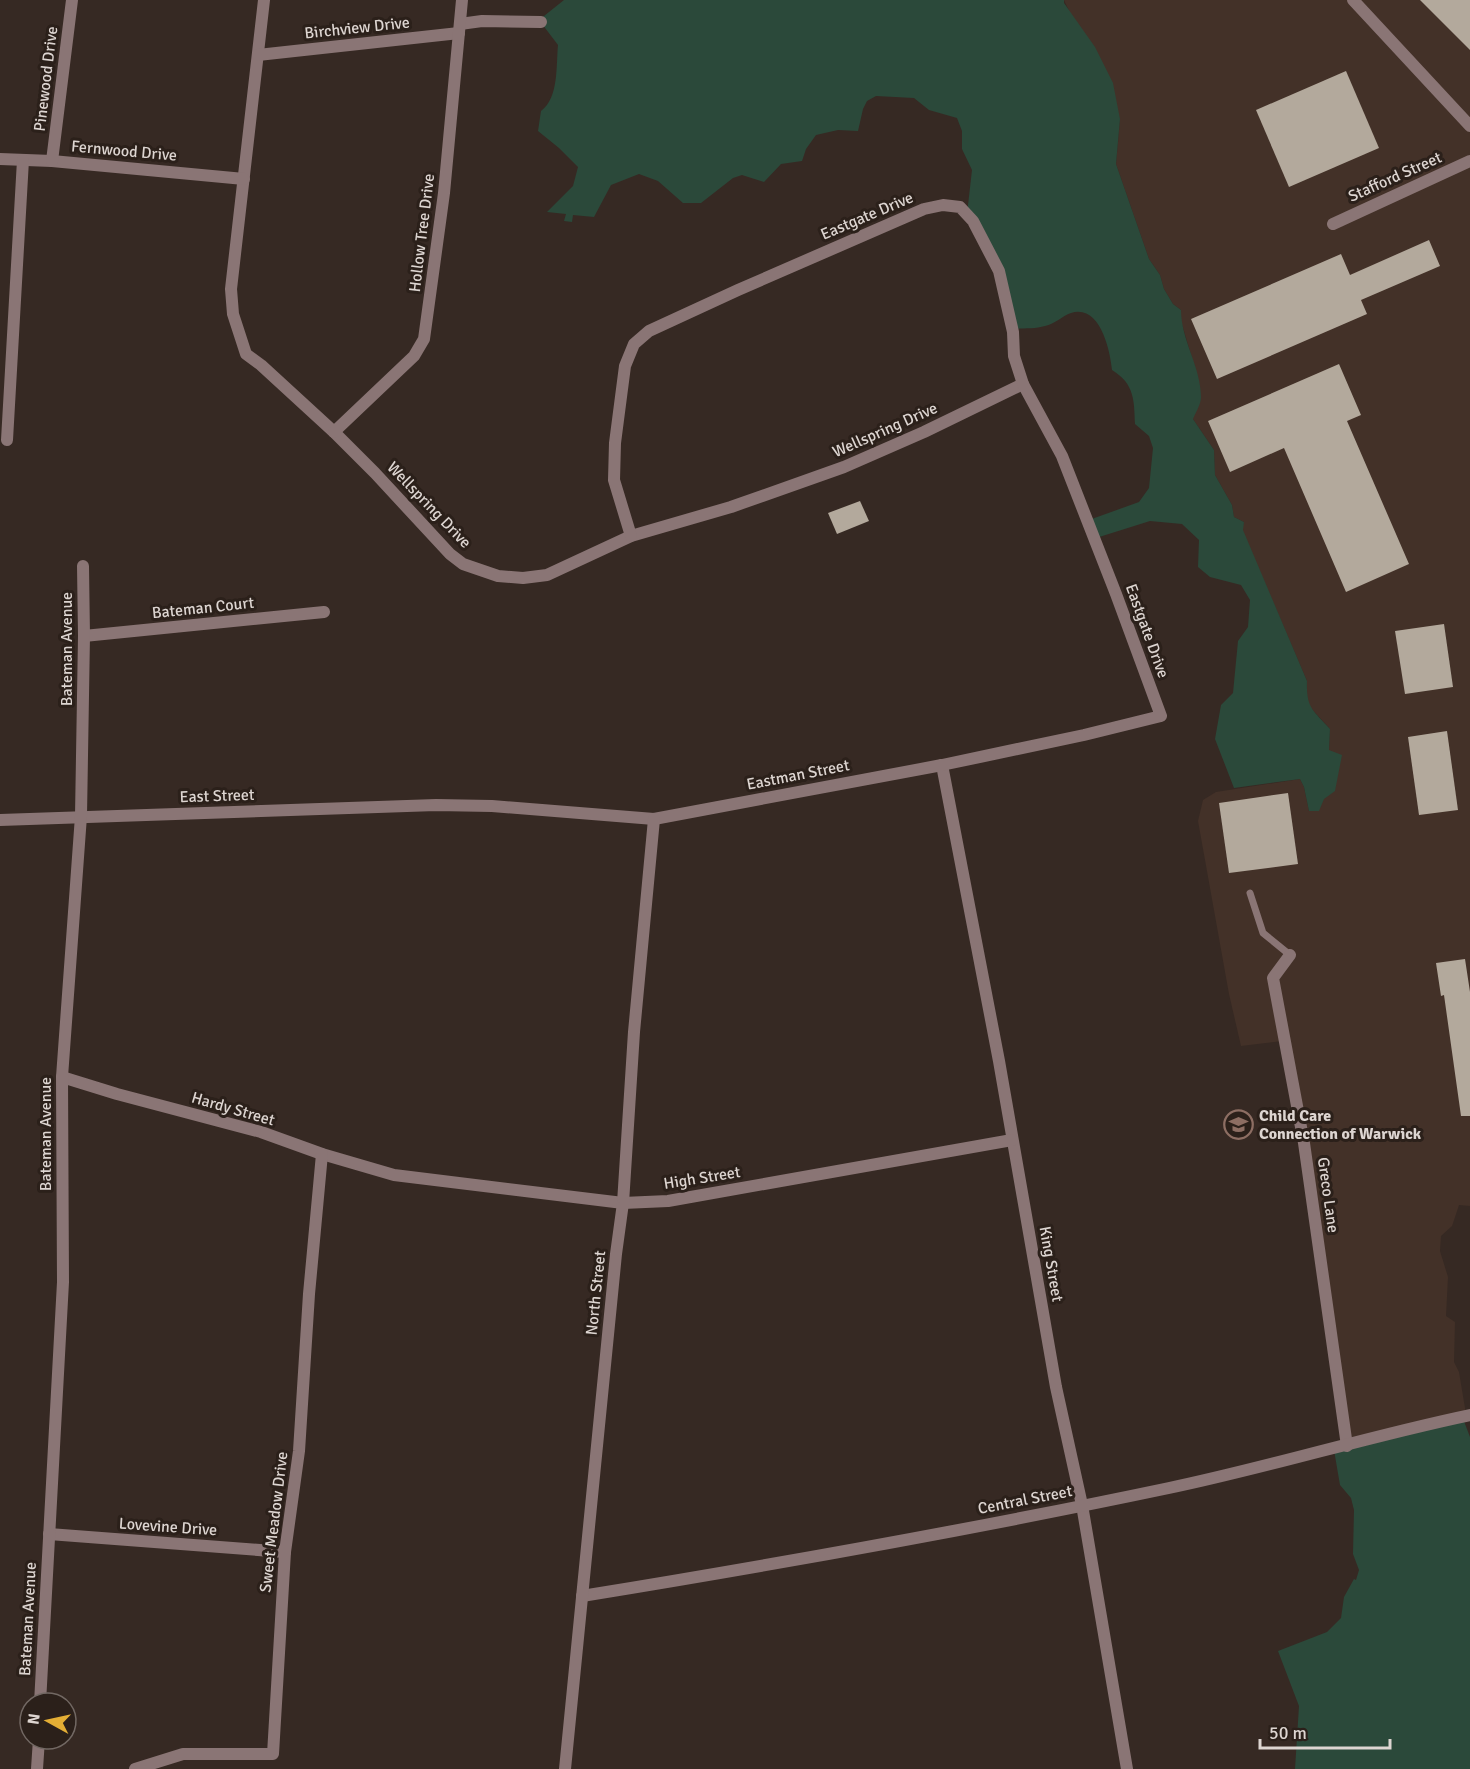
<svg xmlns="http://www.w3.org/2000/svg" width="1470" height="1769" viewBox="0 0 1470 1769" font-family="Signika,sans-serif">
<rect width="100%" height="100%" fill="#362923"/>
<path fill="#433128" d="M 1064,0 L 1470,0 L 1470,1206 L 1459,1205 L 1452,1226 L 1441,1236 L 1440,1251 L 1448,1277 L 1446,1316 L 1455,1322 L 1454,1362 L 1459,1372 L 1466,1414 L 1345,1442 L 1282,1041 L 1241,1046 L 1229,994 L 1198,821 L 1203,800 L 1216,792 L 1300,779 L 1304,787 L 1309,811 L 1329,750 L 1330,729 L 1309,706 L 1306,696 L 1307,681 L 1242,530 L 1244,522 L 1234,517 L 1232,505 L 1215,475 L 1214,450 L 1193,419 L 1195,368 L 1181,321 L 1181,310 L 1173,304 L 1164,289 L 1160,275 L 1149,259 L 1116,164 L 1120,119 Z"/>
<g fill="#2b493a">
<path d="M 564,0 L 1064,0 L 1064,3 L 1095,47 L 1113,83 L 1120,119 L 1116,164 L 1149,259 L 1160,275 L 1164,289 L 1173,304 L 1181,310 C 1181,340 1201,367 1201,397 C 1201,404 1196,412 1193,419 L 1214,450 L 1215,475 L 1232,505 L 1234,517 L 1244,522 L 1243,530 L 1307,681 C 1306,708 1313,710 1330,729 L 1329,750 L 1342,755 L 1335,791 L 1324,799 L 1319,811 L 1309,811 L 1304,787 L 1300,779 L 1234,788 L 1215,739 L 1221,705 L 1233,693 L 1238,641 L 1248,627 L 1250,600 L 1241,585 L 1210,577 L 1198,567 L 1199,540 L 1182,524 L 1150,521 L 1096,538 L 1089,520 L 1139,502 L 1149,488 L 1153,448 L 1149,436 L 1135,424 C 1134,401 1135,384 1112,370 C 1110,350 1100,304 1071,313 C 1062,316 1055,324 1045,326 C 1035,329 1023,328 1012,329 L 997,267 L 967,214 L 972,170 L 962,149 L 962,131 L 957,118 L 929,110 L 914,98 L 876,96 L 867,101 L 863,109 L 858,131 L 838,130 L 816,135 L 806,149 L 802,161 L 781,164 L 764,182 L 742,175 L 733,178 L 701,203 L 683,203 L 658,181 L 639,174 L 611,185 L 594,217 L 573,215 L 572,222 L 564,221 L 566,214 L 547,212 L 573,186 L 578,167 L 559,148 L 538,131 L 541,111 C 559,98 556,65 558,45 L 539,20 Z"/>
<path d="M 1462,1416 L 1470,1437 L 1470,1769 L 1295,1769 L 1299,1706 L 1278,1651 L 1327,1632 L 1341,1618 L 1344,1597 L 1354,1579 L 1356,1580 L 1359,1570 L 1353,1554 L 1354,1510 L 1351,1498 L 1340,1485 L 1334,1450 Z"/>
</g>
<g fill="#b3a99c">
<path d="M 1420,0 L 1470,0 L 1470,50 Z"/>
<path d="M 1346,71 L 1379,148 L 1289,187 L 1256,110 Z"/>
<path d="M 1429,240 L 1440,266 L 1361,300 L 1367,314 L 1217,379 L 1191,319 L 1341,254 L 1350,275 Z"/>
<path d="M 1339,364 L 1361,415 L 1347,421 L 1409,564 L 1346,592 L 1284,448 L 1230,472 L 1208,421 Z"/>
<path d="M 860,501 L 869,521 L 837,534 L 828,513 Z"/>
<path d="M 1444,624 L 1453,687 L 1405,694 L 1395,631 Z"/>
<path d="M 1447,731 L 1458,810 L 1419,815 L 1408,737 Z"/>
<path d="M 1288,793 L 1298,864 L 1229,873 L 1219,803 Z"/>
<path d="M 1465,959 L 1470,992 L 1470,1116 L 1461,1116 L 1444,995 L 1441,996 L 1436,963 Z"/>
</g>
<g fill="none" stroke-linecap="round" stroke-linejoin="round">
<path stroke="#8a7575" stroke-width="7" d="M 1250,893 L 1263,933 L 1290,955"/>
<g stroke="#8a7575" stroke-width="12">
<path d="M 264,0 L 231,289 L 233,314 L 246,354 L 261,365 L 334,432 L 375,473 L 450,554 L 463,564 L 498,576 L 523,578 L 547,575 L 631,536 L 731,507 L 844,467 L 924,432 L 1023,384"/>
<path d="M 1353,0 L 1470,126"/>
<path d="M 460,24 L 482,21 L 541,22"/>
<path d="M 258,55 L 459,33"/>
<path d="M 0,159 L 52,161 L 244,179"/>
<path d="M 52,161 L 72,0"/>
<path d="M 1333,224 L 1470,161"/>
<path d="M 334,432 L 414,356 L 424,339 L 444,193 L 462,0"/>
<path d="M 7,440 L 23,160"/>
<path d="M 84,636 L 324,612"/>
<path d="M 942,765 L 999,1061 L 1056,1387 L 1082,1505 L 1127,1769"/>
<path d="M 0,820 L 436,805 L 492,806 L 654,819 L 942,765 L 1084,735 L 1161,716 L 1116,594 L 1062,456 L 1023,384 L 1014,356 L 1013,332 L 999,271 L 973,221 L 960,207 L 943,205 L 924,209 L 738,290 L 649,331 L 634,344 L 625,366 L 615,443 L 614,480 L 631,536"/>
<path d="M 1290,955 L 1273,978 L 1304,1143 L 1347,1446"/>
<path d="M 62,1077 L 117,1094 L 261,1132 L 322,1154 L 394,1175 L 623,1203 L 668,1201 L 1012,1140"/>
<path d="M 49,1534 L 285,1552"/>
<path d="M 582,1596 C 778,1564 974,1529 1169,1488 C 1270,1467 1369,1436 1470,1415"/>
<path d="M 40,1703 L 63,1282 L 62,1077 L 81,816 L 84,636 L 83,566"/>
<path d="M 37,1769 L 39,1739"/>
<path d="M 135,1769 L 183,1754 L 273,1754 L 285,1552 L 299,1451 L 309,1294 L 322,1154"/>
<path d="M 565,1769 L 616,1254 L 623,1203 L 634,1032 L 654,819"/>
</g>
</g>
<defs>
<symbol id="school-ring" viewBox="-11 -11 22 22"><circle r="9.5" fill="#2b201a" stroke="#8d6e63" stroke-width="1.5"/><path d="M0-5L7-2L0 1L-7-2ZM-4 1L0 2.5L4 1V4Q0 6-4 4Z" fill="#8d6e63"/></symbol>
</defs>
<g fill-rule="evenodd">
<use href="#school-ring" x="1222" y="1108" width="33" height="33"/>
</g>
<g text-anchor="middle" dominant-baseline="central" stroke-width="6" stroke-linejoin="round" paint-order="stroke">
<g font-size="16" fill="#ddd5d1" stroke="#2b201a">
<text transform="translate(357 28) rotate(-6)">Birchview Drive</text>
<text transform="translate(46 79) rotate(-83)">Pinewood Drive</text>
<text transform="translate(124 151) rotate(5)">Fernwood Drive</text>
<text transform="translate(1395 177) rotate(-24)">Stafford Street</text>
<text transform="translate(867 216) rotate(-23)">Eastgate Drive</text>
<text transform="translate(422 233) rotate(-83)">Hollow Tree Drive</text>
<text transform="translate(885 430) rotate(-24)">Wellspring Drive</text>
<text transform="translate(429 505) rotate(46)">Wellspring Drive</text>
<text transform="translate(203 608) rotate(-6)">Bateman Court</text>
<text transform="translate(1147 631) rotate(70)">Eastgate Drive</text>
<text transform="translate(67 649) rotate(-90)">Bateman Avenue</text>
<text transform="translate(798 775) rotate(-11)">Eastman Street</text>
<text transform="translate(217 796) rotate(-2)">East Street</text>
<text transform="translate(233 1109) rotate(16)">Hardy Street</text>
<text transform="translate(46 1134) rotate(-90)">Bateman Avenue</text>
<text transform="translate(702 1178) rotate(-9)">High Street</text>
<text transform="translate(1328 1195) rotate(82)">Greco Lane</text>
<text transform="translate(1051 1264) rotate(80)">King Street</text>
<text transform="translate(596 1293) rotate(-84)">North Street</text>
<text transform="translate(1025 1500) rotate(-11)">Central Street</text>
<text transform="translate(274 1522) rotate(-83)">Sweet Meadow Drive</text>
<text transform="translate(168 1527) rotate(4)">Lovevine Drive</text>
<text transform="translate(28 1619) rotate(-87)">Bateman Avenue</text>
</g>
<g font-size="16" font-weight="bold" fill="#ddd5d1" stroke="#2b201a" text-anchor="start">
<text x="1259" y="1116">Child Care<tspan x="1259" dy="18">Connection of Warwick</tspan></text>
</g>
</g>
<g transform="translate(48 1721) rotate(278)"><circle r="28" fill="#2b201a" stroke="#726863" stroke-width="1.5"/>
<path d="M0-4.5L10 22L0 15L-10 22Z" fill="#e4ae35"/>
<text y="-9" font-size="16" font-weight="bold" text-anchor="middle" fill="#ddd5d1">N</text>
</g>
<path d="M1260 1739v9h130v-9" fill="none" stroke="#ddd5d1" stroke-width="3"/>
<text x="1269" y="1739" font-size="18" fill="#ddd5d1" stroke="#2b201a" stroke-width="4.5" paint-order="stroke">50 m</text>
</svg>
